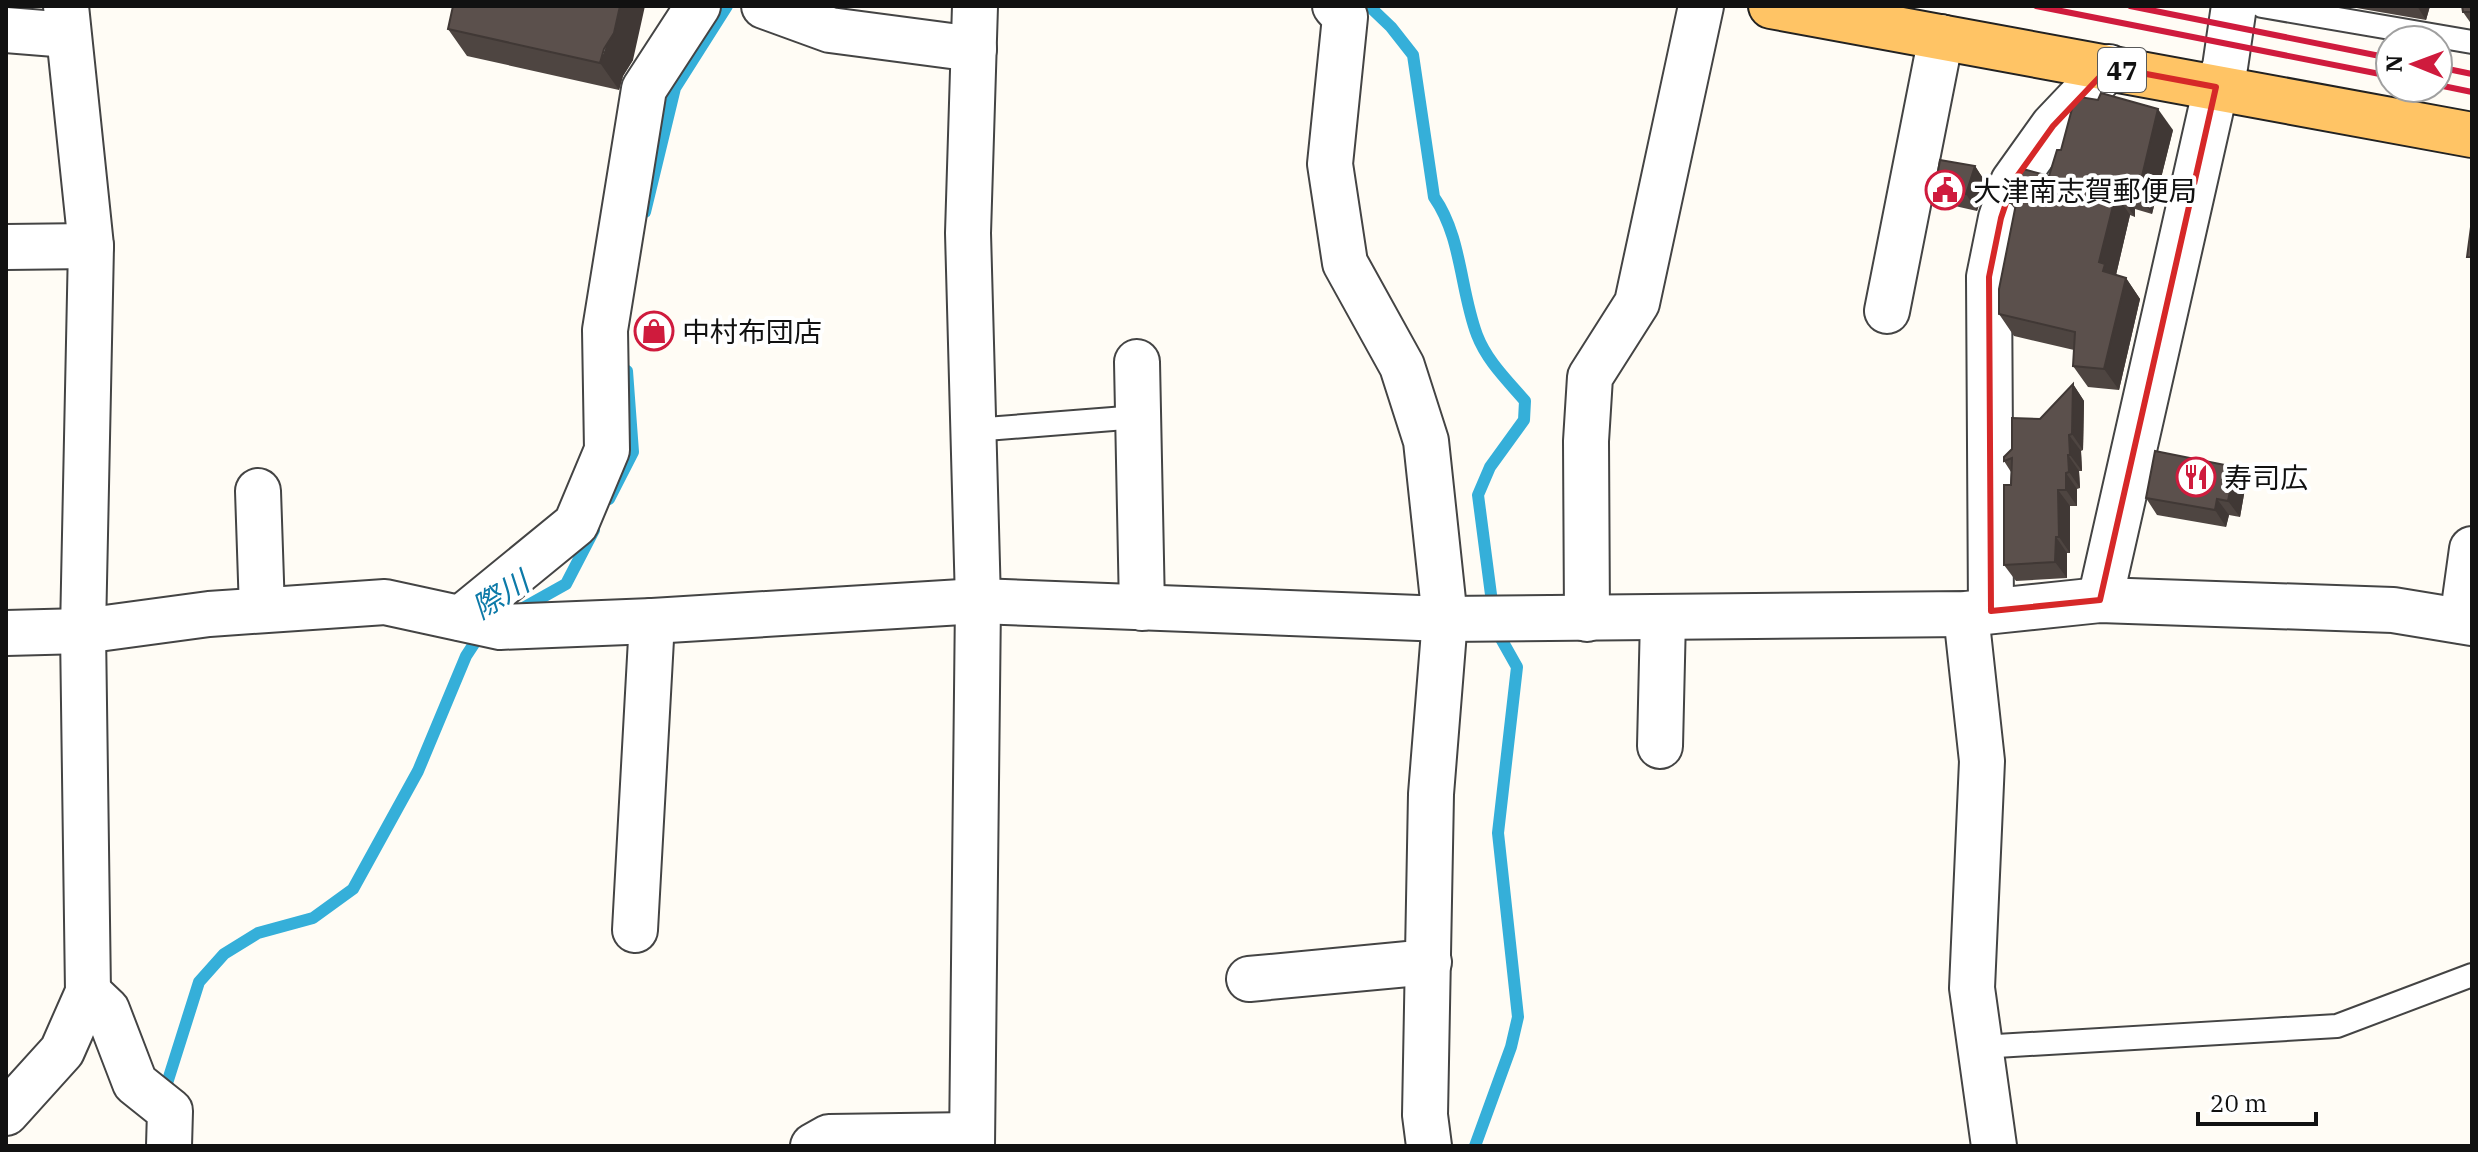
<svg xmlns="http://www.w3.org/2000/svg" width="2478" height="1152" viewBox="0 0 2478 1152" font-family="'IBM Plex Serif','Noto Sans JP',serif">
<rect width="100%" height="100%" fill="#fffcf5"/>
<g fill="none" stroke-linecap="round" stroke-linejoin="round">
<g stroke="#35afd9" stroke-width="12">
<path d="M 1369,6 L 1391,27 L 1413,55 L 1434,197 C 1462,237 1460,290 1477,335 C 1487,361 1507,380 1525,401 L 1524,420 L 1490,467 L 1478,495 L 1493,610"/>
<path d="M 645,212 L 675,88 L 727,6"/>
<path d="M 609,499 L 633,452 L 627,371"/>
<path d="M 516,612 L 566,584 L 594,530"/>
<path d="M 163,1096 L 199,982 L 224,954 L 258,933 L 313,918 L 353,889 L 418,771 L 466,656 L 483,630"/>
<path d="M 1475,1146 L 1511,1047 L 1518,1017 L 1498,833 L 1517,667 L 1495,628"/>
</g>
<defs>
<g id="lane">
<path d="M 2262,6 L 2472,42"/>
<path d="M 973,430 L 1138,417"/>
<path d="M 1980,1047 L 2337,1026 L 2472,975"/>
</g>
<g id="street">
<path d="M 764,6 L 830,30 L 974,49"/>
<path d="M 1335,6 L 1345,17 L 1330,164 L 1345,263 L 1402,366 L 1426,441 L 1445,619 L 1431,794 L 1425,1115 L 1429,1146"/>
<path d="M 6,30 L 68,35"/>
<path d="M 6,247 L 91,246"/>
<path d="M 1887,311 L 1941,37"/>
<path d="M 1137,362 L 1142,608"/>
<path d="M 258,491 L 262,610"/>
<path d="M 2100,600 L 2216,87 L 2225,67 L 2234,6"/>
<path d="M 1991,611 L 1989,277 L 2001,218 L 2013,182 L 2053,126 L 2109,67"/>
<path d="M 1966,614 L 1982,761 L 1972,988 L 1994,1146"/>
<path d="M 461,618 L 576,524 L 607,450 L 605,330 L 644,89 L 698,6"/>
<path d="M 1587,619 L 1586,441 L 1590,377 L 1637,303 L 1701,6"/>
<path d="M 2462,621 L 2472,549"/>
<path d="M 6,633 L 83,631 L 209,614 L 385,602 L 500,627 L 652,621 L 978,601 L 1445,619 L 1966,614 L 2100,600 L 2393,610 L 2472,623"/>
<path d="M 1660,746 L 1663,618"/>
<path d="M 635,930 L 652,621"/>
<path d="M 1249,979 L 1429,962"/>
<path d="M 88,992 L 107,1010 L 135,1083 L 170,1111 L 169,1146"/>
<path d="M 6,1113 L 62,1051 L 88,992 L 83,631 L 91,246 L 66,6"/>
<path d="M 813,1146 L 829,1137 L 972,1135"/>
<path d="M 972,1146 L 978,601 L 968,233 L 975,6"/>
</g>
<path id="primary" d="M 1771,6 L 2472,135"/>
</defs>
<use href="#lane" stroke="#444" stroke-width="26"/>
<use href="#street" stroke="#444" stroke-width="48"/>
<use href="#primary" stroke="#222" stroke-width="48"/>
<use href="#lane" stroke="#fff" stroke-width="22"/>
<use href="#street" stroke="#fff" stroke-width="44"/>
<use href="#primary" stroke="#ffc465" stroke-width="44"/>
<g stroke="#cf1b3d" stroke-width="6">
<path d="M 2036,6 L 2390,76"/>
<path d="M 2130,6 L 2390,58"/>
<path d="M 2438,67 L 2472,74"/>
<path d="M 2438,85 L 2472,92"/>
</g>
</g>
<g fill="#4e4541">
<path d="M 2345,6 L 2430,6 L 2426,20 Z"/>
<path d="M 2472,6 L 2472,25 L 2463,12 Z"/>
<path d="M 448,29 L 633,60 L 623,76 L 619,90 L 467,56 Z"/>
<path d="M 2173,130 L 2152,214 L 2135,209 L 2135,217 L 2130,215 L 2116,275 L 2126,278 L 2140,299 L 2119,390 L 2088,387 L 2073,366 L 2074,350 L 2014,336 L 1999,314 L 2015,209 L 2010,203 L 2049,176 Z"/>
<path d="M 1975,166 L 1986,183 L 1977,211 L 1946,204 L 1935,188 Z"/>
<path d="M 2073,384 L 2084,401 L 2083,450 L 2081,451 L 2082,471 L 2079,471 L 2080,488 L 2077,489 L 2077,506 L 2070,506 L 2070,553 L 2067,553 L 2067,578 L 2016,581 L 2004,565 L 2011,472 L 2004,461 L 2040,419 Z"/>
<path d="M 2235,467 L 2246,483 L 2240,517 L 2229,515 L 2226,527 L 2157,515 L 2146,498 Z"/>
</g>
<g fill="#403835">
<path d="M 620,6 L 645,6 L 633,60 L 623,76 L 619,90 L 600,63 Z"/>
<path d="M 2417,6 L 2430,6 L 2426,20 Z"/>
<path d="M 2158,109 L 2173,130 L 2152,214 L 2138,193 Z"/>
<path d="M 1975,166 L 1986,183 L 1977,211 L 1966,194 Z"/>
<path d="M 2121,187 L 2135,209 L 2135,217 L 2120,196 Z"/>
<path d="M 2116,194 L 2130,215 L 2115,279 L 2103,271 L 2099,262 Z"/>
<path d="M 2126,278 L 2140,299 L 2119,390 L 2104,369 Z"/>
<path d="M 2073,384 L 2084,401 L 2083,450 L 2072,434 Z"/>
<path d="M 2069,435 L 2081,451 L 2082,471 L 2070,455 Z"/>
<path d="M 2068,455 L 2079,471 L 2080,488 L 2069,472 Z"/>
<path d="M 2235,467 L 2246,483 L 2240,517 L 2228,501 Z"/>
<path d="M 2066,473 L 2077,489 L 2077,506 L 2066,490 Z"/>
<path d="M 2058,490 L 2070,506 L 2070,553 L 2059,537 Z"/>
<path d="M 2217,499 L 2229,515 L 2226,527 L 2215,510 Z"/>
<path d="M 2056,537 L 2067,553 L 2067,578 L 2055,562 Z"/>
</g>
<g fill="#5b504c" stroke="#403835" stroke-width="2">
<path d="M 453,6 L 620,6 L 614,33 L 604,49 L 600,63 L 448,29 Z"/>
<path d="M 2462,6 L 2472,6 L 2472,12 L 2463,12 Z"/>
<path d="M 2101,93 L 2158,109 L 2138,193 L 2121,187 L 2120,196 L 2116,194 L 2099,262 L 2105,264 L 2103,271 L 2126,278 L 2104,369 L 2073,366 L 2075,332 L 1999,314 L 1999,289 L 2016,204 L 2010,203 L 2021,172 L 2023,169 L 2049,176 L 2057,150 L 2061,150 L 2073,105 L 2080,97 L 2098,100 Z"/>
<path d="M 1940,160 L 1975,166 L 1966,194 L 1935,188 Z"/>
<path d="M 2472,193 L 2472,257 L 2467,257 L 2471,227 Z"/>
<path d="M 2073,384 L 2072,434 L 2069,435 L 2070,455 L 2068,455 L 2069,472 L 2066,473 L 2066,490 L 2058,490 L 2059,537 L 2056,537 L 2055,562 L 2004,565 L 2004,485 L 2011,485 L 2012,458 L 2004,461 L 2004,457 L 2012,449 L 2012,418 L 2040,419 Z"/>
<path d="M 2155,451 L 2235,467 L 2228,501 L 2217,499 L 2215,510 L 2146,498 Z"/>
</g>
<path fill="none" stroke="#d62828" stroke-width="6" stroke-linejoin="round" d="M 2109,67 L 2216,87 L 2100,600 L 1991,611 L 1989,277 L 2001,218 L 2013,182 L 2053,126 Z"/>
<defs>
<symbol id="civic-ring" viewBox="-11 -11 22 22"><circle r="9.5" fill="#fff" stroke="#cf1b3d" stroke-width="1.5"/><path d="M-.6-6.5H3V-4.5H.6V-3L4-1V1h2V6H-6V1h2V-1L-.6-3ZM-1.2 2.5V6h2.4V2.5Z" fill="#cf1b3d"/></symbol>
<symbol id="shop-ring" viewBox="-11 -11 22 22"><circle r="9.5" fill="#fff" stroke="#cf1b3d" stroke-width="1.5"/><path d="M-5-2.5h2.3a2.7 3.5 0 0 1 5.4 0H5L5.5 6h-11ZM-1.5-2.5h3a1.5 2.3 0 0 0-3 0Z" fill="#cf1b3d"/></symbol>
<symbol id="restaurant-ring" viewBox="-11 -11 22 22"><circle r="9.5" fill="#fff" stroke="#cf1b3d" stroke-width="1.5"/><path d="M-5-6h1v4h1v-4h1v4h1v-4h1v5L-1.5 .5V6h-2V.5L-5-1ZM5-6V6H3V1.5H1.5Q1.5-4 5-6Z" fill="#cf1b3d"/></symbol>
</defs>
<g fill-rule="evenodd">
<use href="#civic-ring" x="1923" y="168" width="44" height="44"/>
<use href="#shop-ring" x="632" y="309" width="44" height="44"/>
<use href="#restaurant-ring" x="2174" y="455" width="44" height="44"/>
</g>
<g text-anchor="middle" dominant-baseline="central" stroke-width="8" stroke-linejoin="round" paint-order="stroke">
<rect fill="#fff" stroke="#585858" stroke-width="2" x="2098" y="48" width="48" height="44" rx="6"/>
<g font-size="26" font-weight="bold" fill="#111">
<text x="2122" y="70">47</text>
</g>
<g font-size="28" fill="#111" stroke="#fff" text-anchor="start">
<text x="1973" y="190">大津南志賀郵便局</text>
<text x="682" y="331">中村布団店</text>
<text x="2224" y="477">寿司広</text>
</g>
<g font-size="30" font-style="italic" fill="#0d7aa8" stroke="#fff">
<text transform="translate(500 594) rotate(-32)">際川</text>
</g>
</g>
<rect width="2478" height="1152" fill="none" stroke="#111111" stroke-width="16"/>
<g transform="translate(2414 64) rotate(271)"><circle r="38" fill="#ffffff" stroke="#a0a0a0" stroke-width="2"/>
<path d="M0-6L14 30L0 20L-14 30Z" fill="#cf1b3d"/>
<text y="-12" font-size="22" font-weight="bold" text-anchor="middle" fill="#111111">N</text>
</g>
<path d="M2198 1112v12h118v-12" fill="none" stroke="#111111" stroke-width="4"/>
<text x="2210" y="1112" font-size="24" fill="#111111" stroke="#ffffff" stroke-width="6" paint-order="stroke">20 m</text>
</svg>
